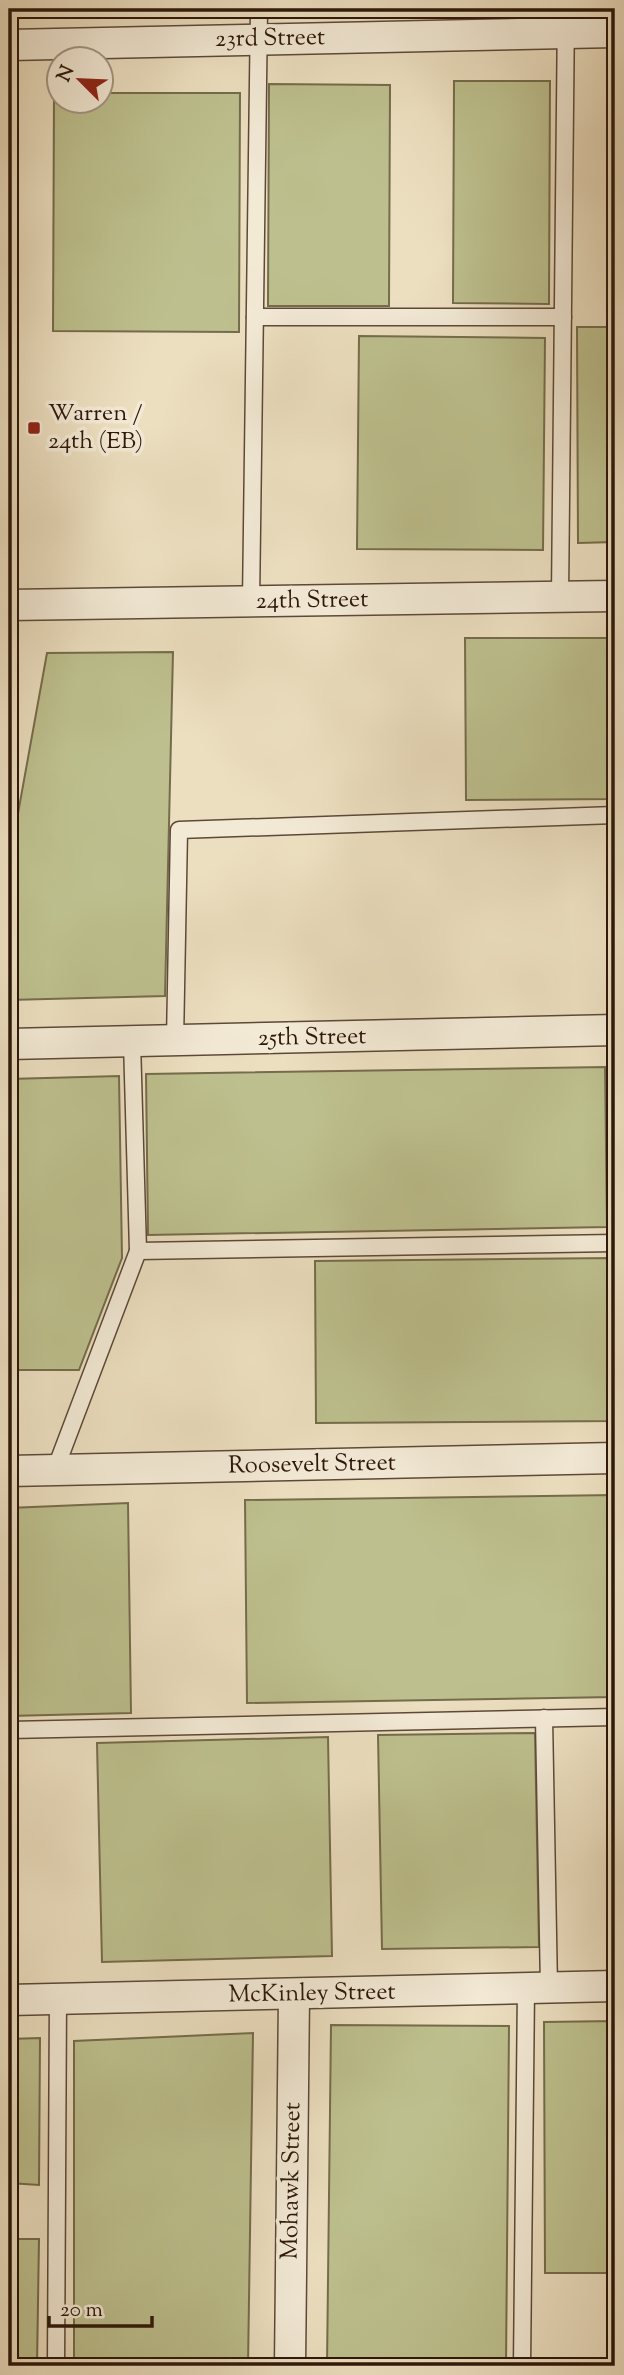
<svg xmlns="http://www.w3.org/2000/svg" width="624" height="2375" viewBox="0 0 624 2375" font-family="'Sorts Mill Goudy',serif">
<rect width="100%" height="100%" fill="#ecdfc0"/>
<filter id="stains"><feTurbulence type="fractalNoise" baseFrequency=".00286" numOctaves="4"/><feColorMatrix values="0 0 0 0 .2 0 0 0 0 .09 0 0 0 0 .02 0 0 0 .5 -.17"/></filter>
<radialGradient id="worn" r=".72"><stop offset=".6" stop-color="#630" stop-opacity="0"/><stop offset="1" stop-color="#630" stop-opacity=".3"/></radialGradient>
<g fill="#bdc08e" stroke="#756c4c" stroke-width="2">
<path d="M 454,81 L 550,81 L 549,304 L 453,303 Z"/>
<path d="M 269,84 L 390,85 L 389,306 L 268,306 Z"/>
<path d="M 54,93 L 59,93 L 60,102 L 102,102 L 102,93 L 240,93 L 239,332 L 53,331 Z"/>
<path d="M 577,327 L 615,327 L 615,542 L 578,543 Z"/>
<path d="M 359,336 L 545,338 L 543,550 L 357,549 Z"/>
<path d="M 465,638 L 615,638 L 615,799 L 466,800 Z"/>
<path d="M 173,652 L 165,996 L 9,1000 L 9,863 L 47,653 Z"/>
<path d="M 605,1067 L 607,1227 L 148,1235 L 146,1074 Z"/>
<path d="M 119,1076 L 122,1258 L 79,1370 L 9,1370 L 9,1079 Z"/>
<path d="M 615,1258 L 615,1421 L 316,1423 L 315,1261 Z"/>
<path d="M 615,1495 L 615,1697 L 247,1703 L 245,1500 Z"/>
<path d="M 128,1503 L 131,1713 L 9,1716 L 9,1508 Z"/>
<path d="M 535,1733 L 539,1947 L 382,1949 L 378,1735 Z"/>
<path d="M 328,1737 L 332,1956 L 102,1962 L 97,1743 Z"/>
<path d="M 615,2021 L 615,2273 L 545,2273 L 544,2022 Z"/>
<path d="M 331,2025 L 509,2026 L 506,2366 L 327,2366 Z"/>
<path d="M 253,2033 L 248,2366 L 74,2366 L 74,2041 Z"/>
<path d="M 40,2038 L 39,2185 L 9,2183 L 9,2039 Z"/>
<path d="M 9,2239 L 39,2239 L 37,2366 L 9,2366 Z"/>
</g>
<g fill="none" stroke-linecap="round" stroke-linejoin="round">
<defs>
<g id="lane">
<path d="M 255,317 L 563,317"/>
<path d="M 560,597 L 566,9"/>
<path d="M 251,602 L 259,9"/>
<path d="M 175,1041 L 179,830 L 615,815"/>
<path d="M 138,1251 L 615,1243"/>
<path d="M 55,1470 L 138,1251 L 132,1042"/>
<path d="M 544,1718 L 549,1988"/>
<path d="M 9,1730 L 615,1717"/>
<path d="M 56,2366 L 58,1998"/>
<path d="M 522,2366 L 526,1988"/>
</g>
<g id="street">
<path d="M 9,45 L 615,32"/>
<path d="M 9,605 L 615,596"/>
<path d="M 9,1044 L 615,1030"/>
<path d="M 9,1471 L 615,1458"/>
<path d="M 9,2000 L 615,1986"/>
<path d="M 290,2366 L 294,1995"/>
</g>
</defs>
<use href="#lane" stroke="#5d4938" stroke-width="19"/>
<use href="#street" stroke="#5d4938" stroke-width="33"/>
<use href="#lane" stroke="#f3ead6" stroke-width="16"/>
<use href="#street" stroke="#f3ead6" stroke-width="30"/>
</g>
<rect fill="#8f2418" stroke="#f3ead6" stroke-width="2.5" x="27" y="421" width="14" height="14" rx="3.5"/>
<g text-anchor="middle" dominant-baseline="central" stroke-width="7" stroke-linejoin="round" paint-order="stroke">
<g font-size="24" fill="#2d170b" stroke="#f3ead6">
<text transform="translate(270 39) rotate(-1)">23rd Street</text>
<text transform="translate(312 601) rotate(-1)">24th Street</text>
<text transform="translate(312 1038) rotate(-1)">25th Street</text>
<text transform="translate(312 1465) rotate(-1)">Roosevelt Street</text>
<text transform="translate(312 1994) rotate(-1)">McKinley Street</text>
<text transform="translate(292 2181) rotate(-89)">Mohawk Street</text>
</g>
<g font-size="24" fill="#2d170b" stroke="#f3ead6" text-anchor="start">
<text x="48" y="414">Warren /<tspan x="48" dy="28">24th (EB)</tspan></text>
</g>
</g>
<rect width="624" height="2375" fill="none" stroke="#ecdfc0" stroke-width="35"/>
<rect x="10" y="10" width="603" height="2354" fill="none" stroke="#2d170b" stroke-width="3.5"/>
<rect x="18" y="18" width="589" height="2340" fill="none" stroke="#2d170b" stroke-width="2"/>
<g transform="translate(80 80) rotate(294)"><circle r="33" fill="#f3ead6" stroke="#a49685" stroke-width="2"/>
<path d="M0-5L12 26L0 18L-12 26Z" fill="#8f2418"/>
<text y="-10" font-size="19" font-weight="bold" text-anchor="middle" fill="#2d170b">N</text>
</g>
<path d="M49 2316v10h103v-10" fill="none" stroke="#2d170b" stroke-width="3.5"/>
<text x="60" y="2316" font-size="21" fill="#2d170b" stroke="#f3ead6" stroke-width="5" paint-order="stroke">20 m</text>
<rect width="100%" height="100%" filter="url(#stains)"/>
<rect width="100%" height="100%" fill="url(#worn)"/>
</svg>
